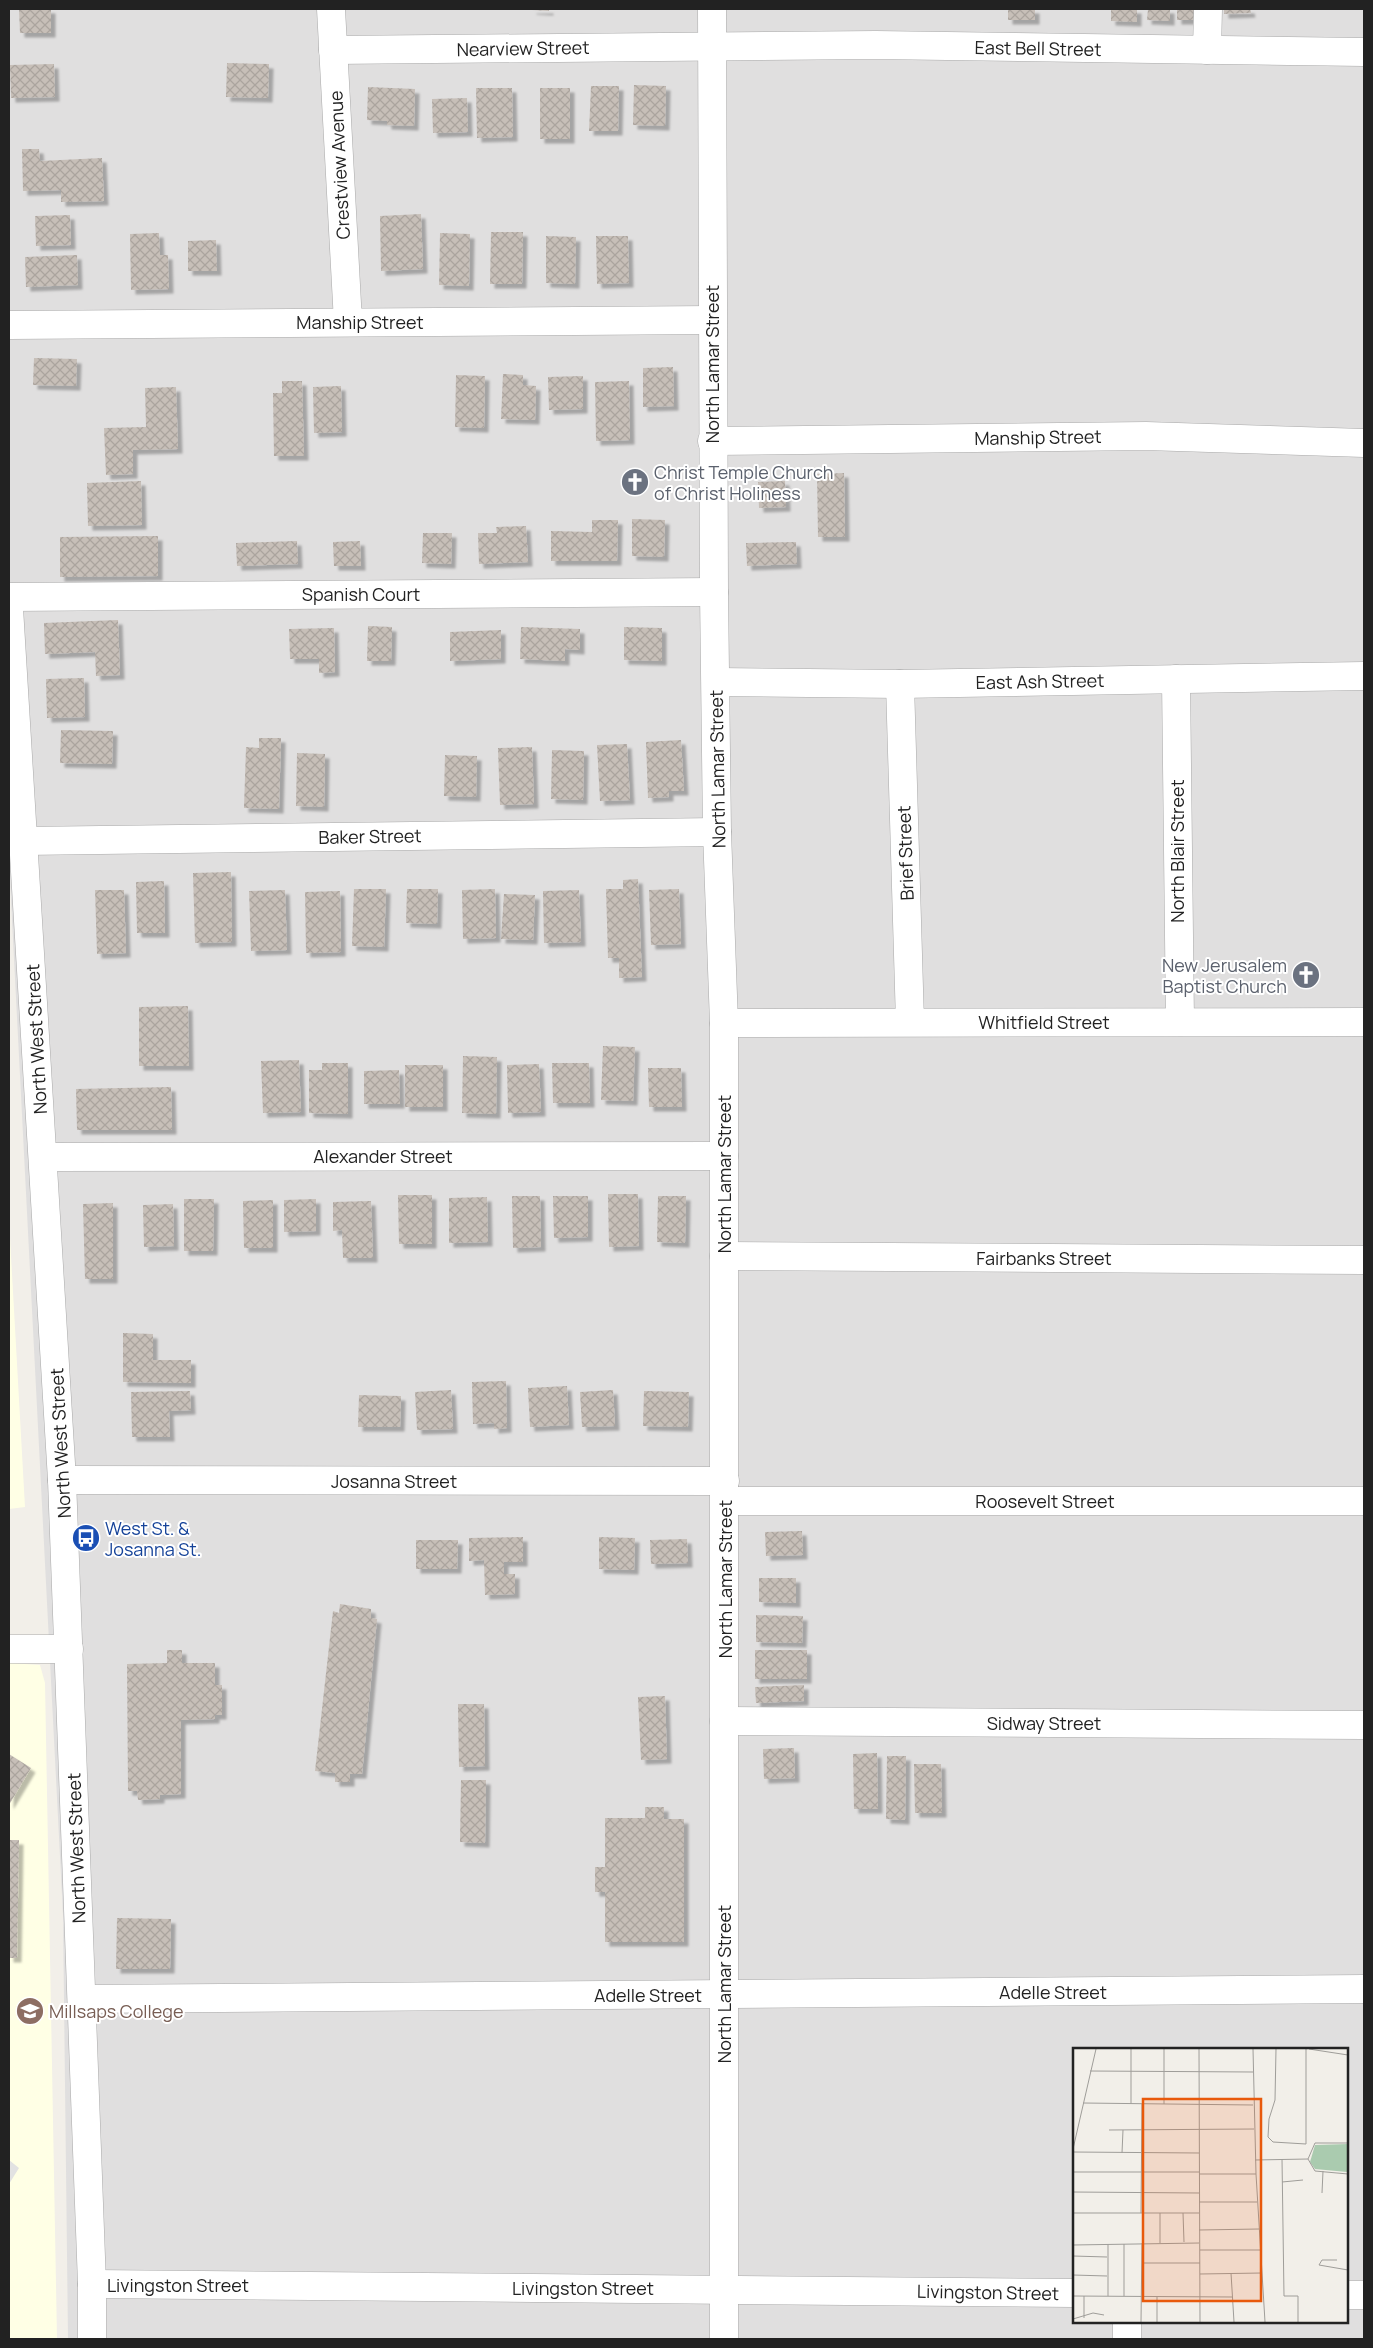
<svg xmlns="http://www.w3.org/2000/svg" width="1373" height="2348" viewBox="0 0 1373 2348" font-family="Manrope,sans-serif">
<defs>
<pattern id="building-cross-hatch" width="8" height="8" patternUnits="userSpaceOnUse" patternTransform="scale(1.25)"><rect width="8" height="8" fill="#c7bfb8"/><path d="M0 0l8 8M0 8l8-8" fill="none" stroke="#aba49e"/></pattern>
<filter id="shadow"><feDropShadow dx="4.5" dy="4.5" stdDeviation="1" flood-color="#0004"/></filter>
</defs>
<rect width="100%" height="100%" fill="#f2efe9"/>
<path fill="#e0dfdf" fill-rule="evenodd" d="M 9,9 L 1364,9 L 1364,2339 L 68,2339 L 63,1915 L 9,861 ZM 1074,2049 L 1347,2049 L 1347,2322 L 1074,2322 Z"/>
<g fill="#ffffe5">
<path d="M 9,1220 L 25,1507 L 9,1509 Z"/>
<path d="M 9,1663 L 40,1665 L 45,1683 L 57,2339 L 9,2339 Z"/>
</g>
<path fill="#e2e2e2" d="M 9,2160 L 19,2168 L 9,2184 Z"/>
<g fill="url(#building-cross-hatch)" filter="url(#shadow)">
<path d="M 19,9 L 51,9 L 51,33 L 20,33 Z"/>
<path d="M 532,9 L 549,9 L 549,11 L 532,10 Z"/>
<rect x="1008" y="9" width="27" height="11"/>
<path d="M 1111,9 L 1137,9 L 1137,22 L 1111,21 Z"/>
<path d="M 1148,9 L 1170,9 L 1170,21 L 1147,20 Z"/>
<rect x="1177" y="9" width="23" height="11"/>
<path d="M 1224,9 L 1250,9 L 1251,13 L 1224,14 Z"/>
<path d="M 227,63 L 269,64 L 268,98 L 226,97 Z"/>
<path d="M 54,64 L 55,97 L 11,98 L 10,65 Z"/>
<path d="M 634,85 L 666,86 L 665,126 L 633,125 Z"/>
<path d="M 591,86 L 619,86 L 618,131 L 589,131 Z"/>
<path d="M 368,87 L 415,89 L 414,126 L 387,125 L 387,121 L 367,120 Z"/>
<path d="M 476,88 L 512,88 L 513,137 L 477,138 Z"/>
<rect x="540" y="88" width="30" height="51"/>
<path d="M 467,98 L 468,132 L 433,133 L 432,99 Z"/>
<path d="M 22,149 L 39,149 L 40,161 L 102,158 L 104,201 L 61,202 L 61,190 L 23,191 Z"/>
<path d="M 421,214 L 423,269 L 381,271 L 380,216 Z"/>
<path d="M 70,215 L 71,245 L 36,246 L 35,216 Z"/>
<path d="M 491,232 L 523,232 L 522,284 L 490,284 Z"/>
<path d="M 159,233 L 160,255 L 168,255 L 169,289 L 131,290 L 130,234 Z"/>
<path d="M 440,233 L 470,234 L 469,286 L 439,285 Z"/>
<path d="M 546,236 L 576,237 L 575,284 L 546,283 Z"/>
<path d="M 596,236 L 628,236 L 629,283 L 597,284 Z"/>
<path d="M 216,240 L 217,271 L 188,271 L 188,241 Z"/>
<path d="M 77,255 L 78,285 L 26,287 L 25,257 Z"/>
<path d="M 34,358 L 77,359 L 76,386 L 33,385 Z"/>
<path d="M 673,367 L 674,406 L 643,407 L 643,368 Z"/>
<path d="M 503,374 L 523,375 L 523,385 L 536,386 L 535,420 L 501,419 Z"/>
<path d="M 456,375 L 485,376 L 484,428 L 455,427 Z"/>
<path d="M 583,376 L 583,409 L 549,410 L 548,377 Z"/>
<path d="M 282,381 L 302,381 L 304,456 L 274,456 L 273,393 L 282,393 Z"/>
<path d="M 629,381 L 630,440 L 596,441 L 595,382 Z"/>
<path d="M 341,386 L 342,432 L 314,433 L 313,387 Z"/>
<path d="M 176,387 L 178,449 L 133,450 L 133,474 L 106,475 L 104,428 L 146,427 L 145,388 Z"/>
<path d="M 844,473 L 845,537 L 818,537 L 817,474 Z"/>
<path d="M 141,481 L 142,525 L 88,526 L 87,483 Z"/>
<path d="M 785,481 L 786,507 L 759,508 L 758,482 Z"/>
<path d="M 632,519 L 665,520 L 664,557 L 632,556 Z"/>
<path d="M 592,520 L 618,520 L 617,561 L 551,561 L 551,531 L 592,532 Z"/>
<path d="M 526,526 L 528,562 L 479,564 L 478,533 L 497,533 L 496,527 Z"/>
<path d="M 423,533 L 452,533 L 451,564 L 422,563 Z"/>
<path d="M 158,536 L 158,576 L 60,577 L 60,537 Z"/>
<path d="M 297,541 L 298,564 L 237,566 L 236,543 Z"/>
<path d="M 360,541 L 361,566 L 334,566 L 333,542 Z"/>
<path d="M 796,542 L 797,564 L 747,566 L 746,543 Z"/>
<path d="M 118,620 L 120,675 L 96,676 L 95,652 L 45,654 L 44,623 Z"/>
<path d="M 368,626 L 392,627 L 391,661 L 367,661 Z"/>
<path d="M 521,627 L 580,629 L 580,650 L 565,649 L 565,661 L 520,659 Z"/>
<path d="M 624,627 L 662,628 L 662,661 L 624,660 Z"/>
<path d="M 334,628 L 335,672 L 319,673 L 319,659 L 290,659 L 289,629 Z"/>
<path d="M 501,630 L 501,659 L 450,661 L 450,632 Z"/>
<path d="M 84,678 L 85,717 L 47,718 L 46,679 Z"/>
<path d="M 61,730 L 113,731 L 112,764 L 60,763 Z"/>
<path d="M 259,738 L 281,738 L 279,809 L 244,808 L 246,747 L 259,748 Z"/>
<path d="M 681,740 L 684,791 L 669,791 L 669,797 L 648,798 L 646,742 Z"/>
<path d="M 627,744 L 630,800 L 600,801 L 597,745 Z"/>
<path d="M 532,747 L 534,804 L 500,805 L 498,748 Z"/>
<path d="M 552,750 L 584,751 L 583,800 L 551,799 Z"/>
<path d="M 297,753 L 325,754 L 324,807 L 296,806 Z"/>
<path d="M 445,755 L 477,756 L 476,797 L 444,796 Z"/>
<path d="M 231,872 L 232,942 L 195,943 L 193,873 Z"/>
<path d="M 638,879 L 642,977 L 619,978 L 619,958 L 608,958 L 606,889 L 623,889 L 623,880 Z"/>
<path d="M 164,881 L 165,933 L 137,933 L 136,882 Z"/>
<path d="M 354,889 L 386,889 L 384,947 L 352,946 Z"/>
<path d="M 407,889 L 438,889 L 437,924 L 406,923 Z"/>
<path d="M 495,889 L 496,938 L 463,939 L 462,890 Z"/>
<path d="M 679,889 L 681,944 L 651,945 L 649,890 Z"/>
<path d="M 95,890 L 124,890 L 126,953 L 97,954 Z"/>
<path d="M 285,890 L 287,950 L 251,951 L 249,891 Z"/>
<path d="M 579,890 L 581,942 L 544,943 L 543,891 Z"/>
<path d="M 340,891 L 341,952 L 306,953 L 305,892 Z"/>
<path d="M 504,894 L 535,895 L 533,940 L 501,939 Z"/>
<path d="M 188,1006 L 189,1066 L 139,1066 L 139,1007 Z"/>
<path d="M 603,1046 L 635,1047 L 633,1101 L 601,1100 Z"/>
<path d="M 463,1056 L 497,1057 L 496,1114 L 462,1113 Z"/>
<path d="M 299,1060 L 301,1112 L 263,1113 L 261,1061 Z"/>
<path d="M 322,1063 L 348,1063 L 348,1114 L 309,1113 L 309,1070 L 322,1070 Z"/>
<path d="M 552,1063 L 589,1063 L 590,1103 L 553,1103 Z"/>
<path d="M 539,1064 L 541,1112 L 508,1113 L 507,1065 Z"/>
<rect x="405" y="1065" width="38" height="42"/>
<path d="M 648,1068 L 681,1068 L 682,1107 L 649,1107 Z"/>
<path d="M 399,1070 L 400,1104 L 364,1104 L 364,1071 Z"/>
<path d="M 171,1087 L 172,1130 L 77,1130 L 76,1089 Z"/>
<path d="M 608,1194 L 638,1194 L 639,1246 L 609,1247 Z"/>
<path d="M 398,1195 L 432,1195 L 432,1244 L 399,1244 Z"/>
<path d="M 512,1196 L 540,1196 L 541,1247 L 513,1248 Z"/>
<path d="M 553,1196 L 588,1196 L 588,1237 L 554,1238 Z"/>
<path d="M 658,1196 L 686,1196 L 685,1243 L 657,1242 Z"/>
<path d="M 487,1197 L 488,1242 L 449,1243 L 449,1198 Z"/>
<path d="M 184,1199 L 214,1199 L 213,1251 L 184,1251 Z"/>
<path d="M 316,1199 L 316,1231 L 284,1232 L 284,1200 Z"/>
<path d="M 273,1200 L 273,1248 L 244,1248 L 243,1201 Z"/>
<path d="M 371,1201 L 373,1258 L 343,1258 L 342,1230 L 333,1231 L 333,1202 Z"/>
<path d="M 113,1203 L 113,1279 L 85,1279 L 83,1204 Z"/>
<path d="M 173,1204 L 174,1246 L 144,1247 L 143,1205 Z"/>
<path d="M 123,1333 L 153,1334 L 153,1360 L 191,1360 L 191,1383 L 123,1382 Z"/>
<path d="M 506,1381 L 507,1428 L 494,1429 L 494,1423 L 473,1424 L 472,1382 Z"/>
<path d="M 567,1386 L 569,1425 L 530,1427 L 528,1388 Z"/>
<path d="M 451,1390 L 453,1429 L 417,1430 L 415,1392 Z"/>
<path d="M 613,1390 L 615,1426 L 582,1427 L 580,1392 Z"/>
<path d="M 190,1391 L 191,1410 L 169,1411 L 170,1437 L 132,1437 L 131,1392 Z"/>
<path d="M 644,1391 L 689,1392 L 688,1427 L 643,1426 Z"/>
<path d="M 359,1395 L 401,1396 L 400,1427 L 358,1427 Z"/>
<path d="M 802,1531 L 803,1555 L 766,1556 L 765,1532 Z"/>
<path d="M 523,1537 L 523,1562 L 504,1562 L 504,1574 L 515,1574 L 515,1594 L 485,1595 L 484,1560 L 469,1561 L 469,1538 Z"/>
<path d="M 599,1537 L 635,1538 L 634,1570 L 599,1569 Z"/>
<path d="M 687,1539 L 688,1563 L 651,1564 L 650,1540 Z"/>
<path d="M 416,1540 L 458,1540 L 457,1569 L 416,1569 Z"/>
<path d="M 759,1578 L 796,1578 L 796,1603 L 759,1602 Z"/>
<path d="M 340,1604 L 371,1609 L 371,1618 L 377,1619 L 362,1774 L 350,1774 L 350,1782 L 335,1782 L 335,1773 L 315,1771 L 333,1611 L 339,1613 Z"/>
<path d="M 756,1615 L 803,1616 L 802,1643 L 756,1642 Z"/>
<path d="M 167,1650 L 182,1650 L 182,1663 L 215,1663 L 215,1685 L 222,1685 L 222,1715 L 215,1715 L 215,1719 L 181,1720 L 181,1794 L 160,1795 L 160,1799 L 138,1800 L 137,1791 L 128,1791 L 127,1664 L 167,1663 Z"/>
<rect x="755" y="1650" width="52" height="29"/>
<path d="M 804,1685 L 804,1701 L 756,1703 L 755,1687 Z"/>
<path d="M 665,1696 L 667,1759 L 641,1760 L 638,1697 Z"/>
<path d="M 458,1704 L 484,1704 L 485,1766 L 459,1767 Z"/>
<path d="M 794,1748 L 795,1778 L 764,1779 L 763,1749 Z"/>
<path d="M 877,1753 L 878,1809 L 854,1809 L 853,1754 Z"/>
<path d="M 9,1754 L 31,1768 L 9,1805 Z"/>
<path d="M 887,1756 L 906,1756 L 905,1820 L 886,1819 Z"/>
<path d="M 914,1764 L 941,1764 L 942,1813 L 915,1813 Z"/>
<path d="M 461,1780 L 486,1780 L 485,1843 L 460,1842 Z"/>
<path d="M 645,1807 L 664,1807 L 664,1819 L 684,1819 L 684,1942 L 605,1942 L 605,1892 L 595,1892 L 595,1867 L 605,1867 L 605,1818 L 645,1818 Z"/>
<path d="M 9,1840 L 19,1840 L 17,1958 L 9,1958 Z"/>
<path d="M 117,1918 L 171,1919 L 170,1969 L 116,1969 Z"/>
</g>
<g fill="none" stroke-linecap="round" stroke-linejoin="round">
<defs>
<g id="minor">
<path d="M 331,9 L 348,322"/>
<path d="M 712,9 L 714,592 L 717,832 L 724,1023 L 724,2339"/>
<path d="M 333,50 L 876,45 L 1364,52"/>
<path d="M 1207,50 L 1208,9"/>
<path d="M 9,325 L 712,320"/>
<path d="M 712,441 L 1146,436 L 1364,443"/>
<path d="M 9,597 L 714,592"/>
<path d="M 9,608 L 62,1480 L 92,2284 L 92,2339"/>
<path d="M 1176,679 L 1180,1022"/>
<path d="M 716,682 L 900,684 L 1364,676"/>
<path d="M 900,684 L 910,1022"/>
<path d="M 23,841 L 717,832"/>
<path d="M 724,1023 L 1364,1022"/>
<path d="M 43,1157 L 724,1156"/>
<path d="M 724,1256 L 1364,1260"/>
<path d="M 62,1480 L 725,1481"/>
<path d="M 725,1501 L 1364,1501"/>
<path d="M 9,1649 L 69,1649"/>
<path d="M 724,1721 L 1364,1725"/>
<path d="M 82,1999 L 1364,1989"/>
<path d="M 92,2284 L 1074,2293"/>
<path d="M 1347,2295 L 1364,2295"/>
<path d="M 1127,2339 L 1127,2322"/>
</g>
</defs>
<use href="#minor" stroke="#a9a9a9" stroke-width="29"/>
<use href="#minor" stroke="#fff" stroke-width="28"/>
</g>
<defs>
<symbol id="church-disc" viewBox="-11 -11 22 22"><circle r="9.5" fill="#6b7280" stroke="#fff"/><path d="M-1.2-6h2.4v3.5h3.3v2.4h-3.3V6h-2.4V-.1h-3.3v-2.4h3.3Z" fill="#fff"/></symbol>
<symbol id="bus-disc" viewBox="-11 -11 22 22"><circle r="9.5" fill="#1a4fb4" stroke="#fff"/><path d="M-5-6H5V4H4V6H2V4H-2V6H-4V4H-5ZM-3.5-4V0h7V-4ZM-3.5 1.2v1.5H-2V1.2ZM2 1.2v1.5H3.5V1.2Z" fill="#fff"/></symbol>
<symbol id="university-disc" viewBox="-11 -11 22 22"><circle r="9.5" fill="#8d6e63" stroke="#fff"/><path d="M0-5L7-2L0 1L-7-2ZM-4 1L0 2.5L4 1V4Q0 6-4 4Z" fill="#fff"/></symbol>
</defs>
<g fill-rule="evenodd">
<use href="#church-disc" x="619" y="466" width="32" height="32"/>
<use href="#church-disc" x="1290" y="959" width="32" height="32"/>
<use href="#bus-disc" x="70" y="1522" width="32" height="32"/>
<use href="#university-disc" x="14" y="1995" width="32" height="32"/>
</g>
<g text-anchor="middle" dominant-baseline="central" stroke-width="4" stroke-linejoin="round" paint-order="stroke">
<g font-size="18" fill="#222" stroke="#fff">
<text transform="translate(523 48) rotate(-1)">Nearview Street</text>
<text transform="translate(1038 48) rotate(1)">East Bell Street</text>
<text transform="translate(339 165) rotate(-93)">Crestview Avenue</text>
<text x="360" y="322">Manship Street</text>
<text transform="translate(712 364) rotate(-90)">North Lamar Street</text>
<text transform="translate(1038 437) rotate(-1)">Manship Street</text>
<text x="361" y="594">Spanish Court</text>
<text transform="translate(1040 681) rotate(-1)">East Ash Street</text>
<text transform="translate(717 769) rotate(-91)">North Lamar Street</text>
<text transform="translate(370 836) rotate(-1)">Baker Street</text>
<text transform="translate(1177 851) rotate(-90)">North Blair Street</text>
<text transform="translate(905 853) rotate(-92)">Brief Street</text>
<text x="1044" y="1022">Whitfield Street</text>
<text transform="translate(36 1039) rotate(-93)">North West Street</text>
<text x="383" y="1156">Alexander Street</text>
<text transform="translate(724 1174) rotate(-90)">North Lamar Street</text>
<text x="1044" y="1258">Fairbanks Street</text>
<text transform="translate(60 1443) rotate(-93)">North West Street</text>
<text x="394" y="1481">Josanna Street</text>
<text x="1045" y="1501">Roosevelt Street</text>
<text transform="translate(725 1579) rotate(-90)">North Lamar Street</text>
<text x="1044" y="1723">Sidway Street</text>
<text transform="translate(76 1848) rotate(-92)">North West Street</text>
<text transform="translate(724 1984) rotate(-90)">North Lamar Street</text>
<text x="1053" y="1992">Adelle Street</text>
<text x="648" y="1995">Adelle Street</text>
<text x="178" y="2285">Livingston Street</text>
<text x="583" y="2288">Livingston Street</text>
<text transform="translate(988 2292) rotate(1)">Livingston Street</text>
</g>
<g font-size="18" fill="#5b616d" stroke="#fff" text-anchor="start">
<text x="654" y="472">Christ Temple Church<tspan x="654" dy="21">of Christ Holiness</tspan></text>
<text x="1287" y="965" text-anchor="end">New Jerusalem<tspan x="1287" dy="21">Baptist Church</tspan></text>
</g>
<g font-size="18" fill="#164399" stroke="#fff" text-anchor="start">
<text x="105" y="1528">West St. &amp;<tspan x="105" dy="21">Josanna St.</tspan></text>
</g>
<g font-size="18" fill="#785e54" stroke="#fff" text-anchor="start">
<text x="49" y="2011">Millsaps College</text>
</g>
</g>
<g transform="translate(1073 2048)">
<rect width="275" height="275" fill="#f2efe9"/>
<path d="M 275,96 L 274,124 L 242,121 L 237,114 L 242,97 Z" fill="#aacbaf"/>
<path fill="none" stroke="#9f9d99" stroke-width="1" d="M 126,1 L 127,274M 180,1 L 183,126 L 192,274M 203,1 L 202,52 L 196,71 L 195,89 L 200,94 L 233,96 L 233,1M 236,1 L 275,7M 17,23 L 180,24M 10,55 L 180,57M 58,56 L 58,1M 91,56 L 91,1M 36,82 L 181,81M 275,95 L 242,95 L 235,111 L 242,123 L 275,126M 0,101 L 23,1M 0,104 L 126,105M 49,105 L 50,82M 209,111 L 211,248 L 225,248M 182,112 L 235,111M 0,124 L 126,124M 126,126 L 183,126M 209,134 L 230,132M 0,144 L 126,145M 249,145 L 250,123M 126,154 L 184,154M 0,165 L 126,165M 68,165 L 69,56M 87,165 L 87,195M 110,165 L 111,194M 126,182 L 186,181M 35,196 L 35,248M 51,196 L 51,248M 0,197 L 126,195M 127,202 L 187,202M 0,208 L 34,209M 264,212 L 249,212 L 246,217 L 275,222M 69,215 L 127,215M 158,225 L 161,274M 127,226 L 189,225M 0,227 L 34,228M 0,248 L 159,249M 11,248 L 11,270M 225,248 L 225,274M 0,271 L 20,265 L 31,267M 68,274 L 69,195M 84,274 L 84,249"/>
<path fill="#e8590c" fill-opacity="0.15" stroke="#e8590c" stroke-width="2.5" d="M 70,51 L 188,51 L 188,253 L 70,253 Z"/>
<rect width="275" height="275" fill="none" stroke="#222" stroke-width="2.5"/>
</g>
<rect width="1373" height="2348" fill="none" stroke="#222222" stroke-width="20"/>
</svg>
